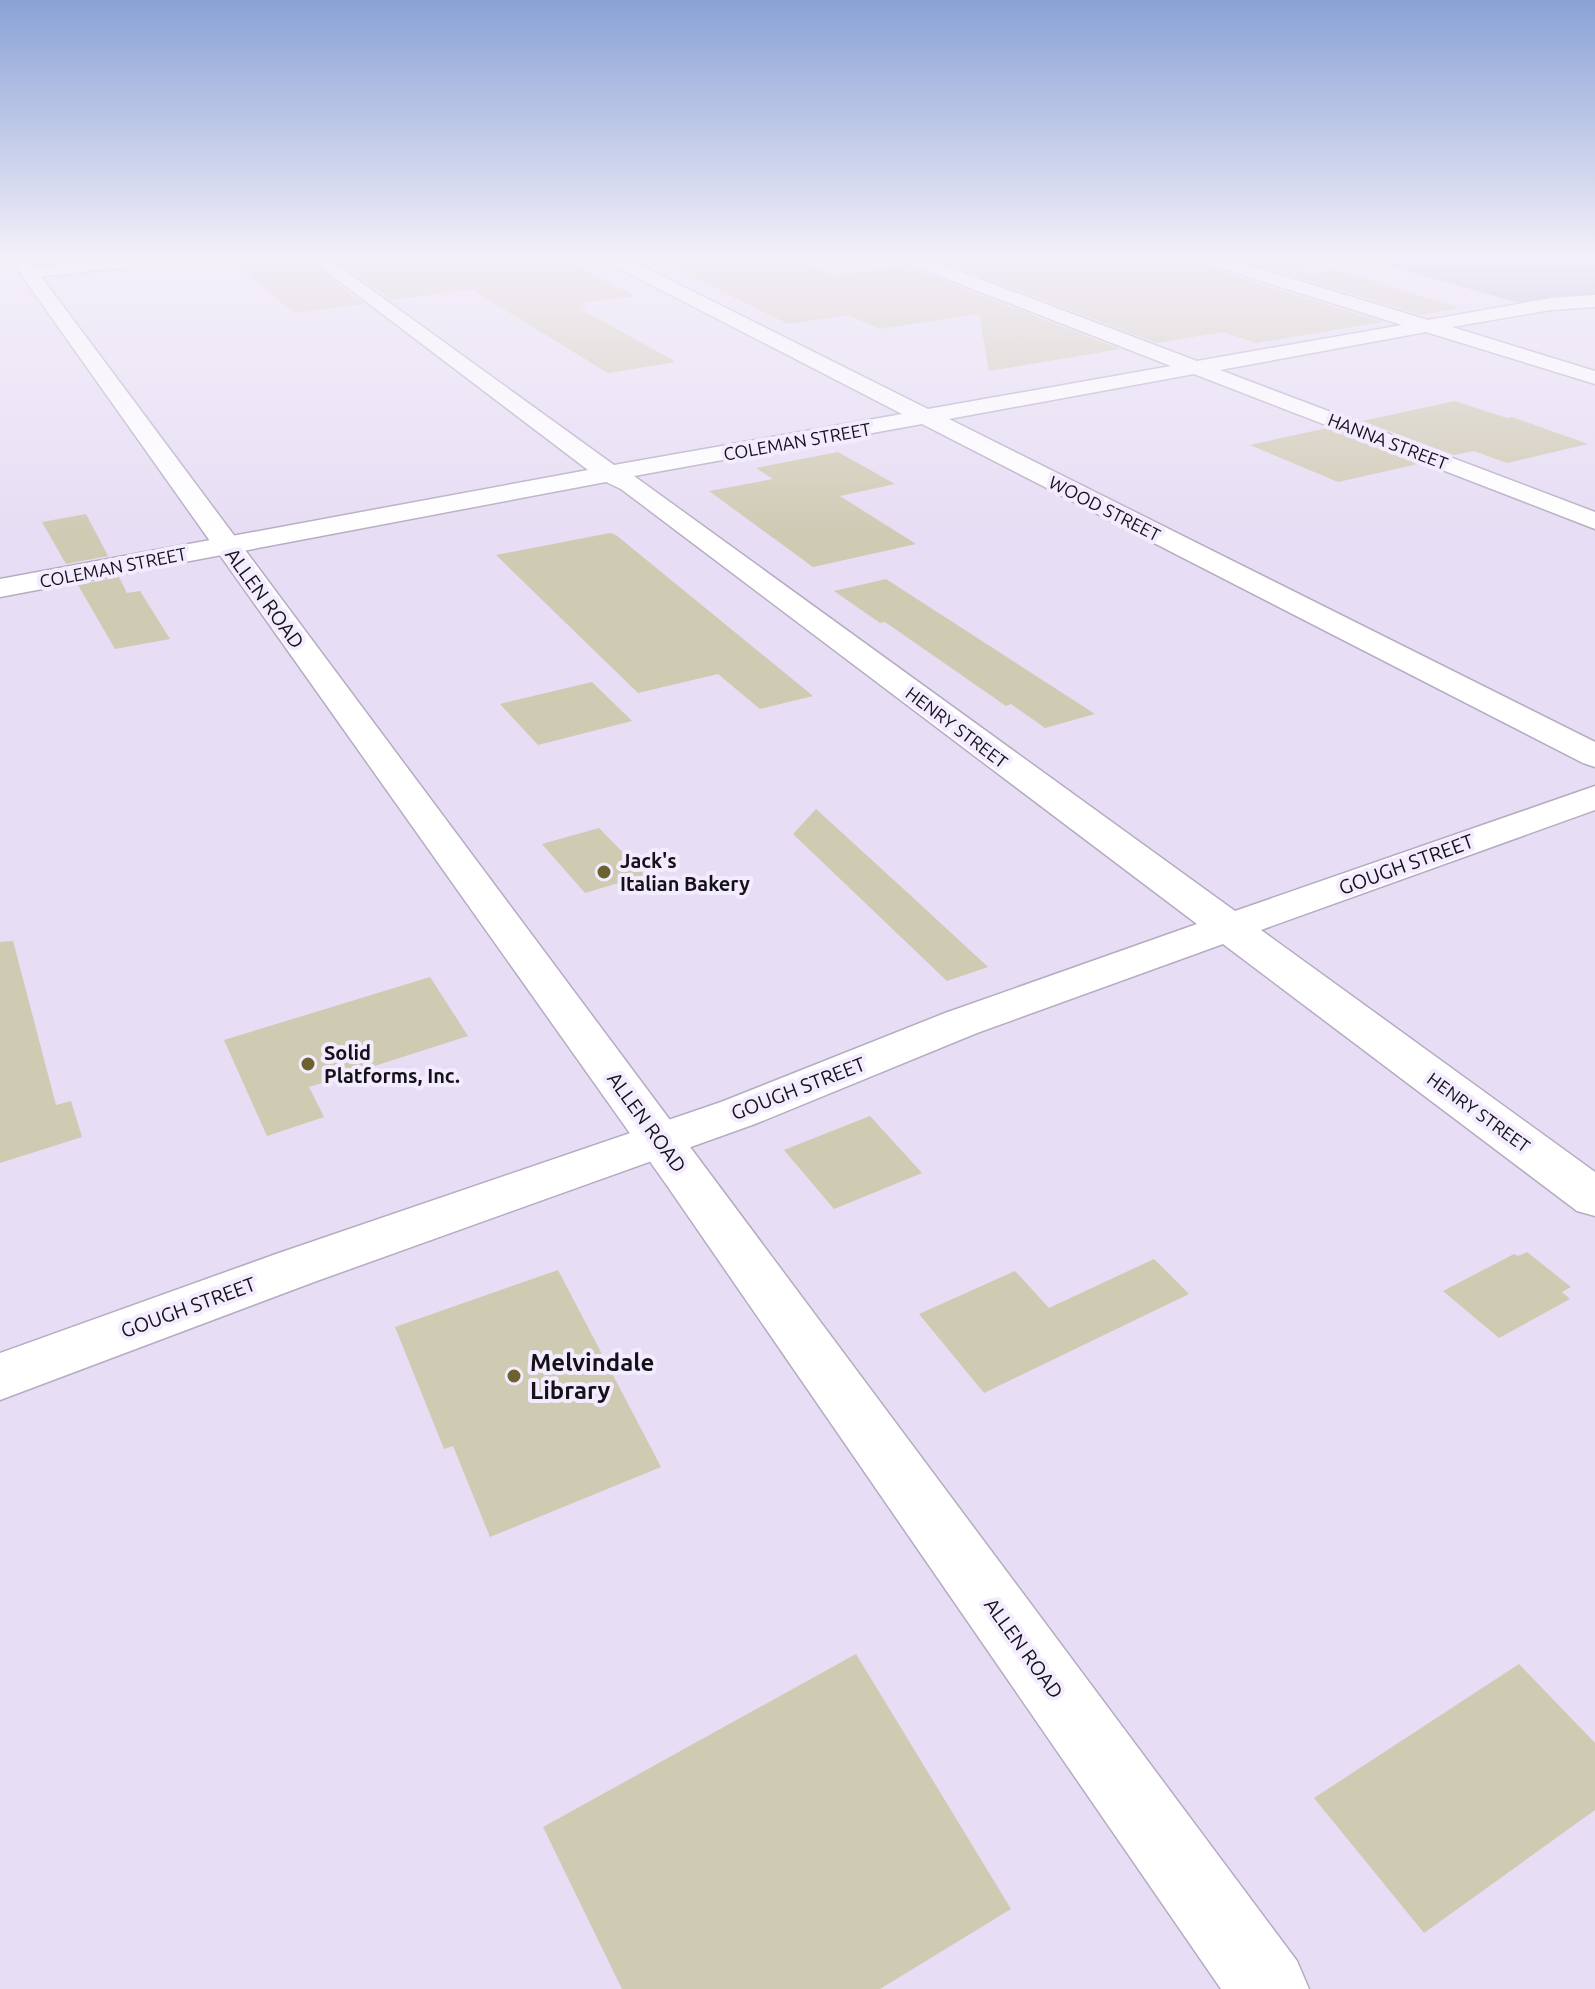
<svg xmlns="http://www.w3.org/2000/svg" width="1595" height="1989" viewBox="0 0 1595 1989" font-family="Ubuntu,sans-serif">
<rect width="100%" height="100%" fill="#e7ddf4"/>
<path fill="#baaccd" d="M 1363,259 L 1595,259 L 1595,298 L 1523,304 Z"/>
<g fill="#cfcab2">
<path d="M 229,259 L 307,259 L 364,304 L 294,313 Z"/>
<path d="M 334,259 L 563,259 L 636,296 L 580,303 L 588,308 L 581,309 L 676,362 L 608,373 L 471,289 L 391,300 Z"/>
<path d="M 736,259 L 795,259 L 833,275 L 905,266 L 1120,349 L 989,371 L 979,314 L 880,329 L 848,315 L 788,324 L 672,267 Z"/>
<path d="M 956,259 L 1199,259 L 1203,266 L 1382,322 L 1256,343 L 1223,332 L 1157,343 L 940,261 Z"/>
<path d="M 1236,259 L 1302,259 L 1303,275 L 1333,269 L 1460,308 L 1421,315 Z"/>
<path d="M 1455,401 L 1507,418 L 1512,417 L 1588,444 L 1507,463 L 1474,451 L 1454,455 L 1362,421 Z"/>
<path d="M 1327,428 L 1418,464 L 1338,482 L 1250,445 Z"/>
<path d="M 838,452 L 895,484 L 840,496 L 916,544 L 813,567 L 709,491 L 773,479 L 756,468 Z"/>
<path d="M 86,514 L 108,556 L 66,564 L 42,522 Z"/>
<path d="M 610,533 L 616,535 L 813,696 L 760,709 L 718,674 L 638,693 L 496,555 Z"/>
<path d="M 119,577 L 127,593 L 140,591 L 170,639 L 115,649 L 78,585 Z"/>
<path d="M 886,579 L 1095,714 L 1045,728 L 1011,704 L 1006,706 L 885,622 L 880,623 L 834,591 Z"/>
<path d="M 592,682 L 632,721 L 538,745 L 500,704 Z"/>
<path d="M 816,809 L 909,894 L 988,967 L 947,981 L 793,834 Z"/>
<path d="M 599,828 L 645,875 L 585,893 L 542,844 Z"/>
<path d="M 13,941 L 56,1105 L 71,1101 L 82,1137 L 0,1163 L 0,942 Z"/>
<path d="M 430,977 L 468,1036 L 309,1087 L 324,1117 L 267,1136 L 224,1040 Z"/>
<path d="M 870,1116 L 922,1173 L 834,1209 L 784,1150 Z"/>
<path d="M 1527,1252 L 1571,1287 L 1562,1292 L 1570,1299 L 1499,1338 L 1443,1291 L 1514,1254 L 1518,1256 Z"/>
<path d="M 1154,1259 L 1189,1294 L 984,1393 L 919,1314 L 1015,1271 L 1049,1308 Z"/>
<path d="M 558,1270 L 661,1467 L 490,1537 L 453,1446 L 444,1449 L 395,1327 Z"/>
<path d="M 856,1654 L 1011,1909 L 880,1989 L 622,1989 L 543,1827 Z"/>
<path d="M 1519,1664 L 1595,1743 L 1595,1810 L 1424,1933 L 1314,1798 Z"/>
</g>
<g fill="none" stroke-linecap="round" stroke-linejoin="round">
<defs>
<g id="street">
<path d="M 113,259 L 166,259 L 157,264 L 29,278 L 20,273 L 29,268 Z"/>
<path d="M 310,259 L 329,259 L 614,465 L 902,414 L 609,263 L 607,259 L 628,259 L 928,409 L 1171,366 L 906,263 L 904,259 L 927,259 L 1197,361 L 1402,325 L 1204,263 L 1202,259 L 1227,259 L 1428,320 L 1551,298 L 1595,295 L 1595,307 L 1551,310 L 1452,327 L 1595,371 L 1595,384 L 1426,332 L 1220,370 L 1595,512 L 1595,529 L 1194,374 L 949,419 L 1595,742 L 1595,767 L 1583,763 L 922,424 L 634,476 L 1235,911 L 1595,786 L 1595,810 L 1261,930 L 1595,1172 L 1595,1216 L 1577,1211 L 1223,944 L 977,1033 L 755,1124 L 314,1282 L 0,1400 L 0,1353 L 276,1254 L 721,1102 L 945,1013 L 1197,924 L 621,489 L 606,482 L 0,597 L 0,579 L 588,470 Z"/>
</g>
<path id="secondary" d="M 10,259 L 28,259 L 1297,1961 L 1309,1989 L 1221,1989 L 668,1187 Z"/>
</defs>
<use href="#street" stroke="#b5acc2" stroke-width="3"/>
<use href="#secondary" stroke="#b5acc2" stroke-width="3"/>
<use href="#street" fill="#fff" fill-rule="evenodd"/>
<use href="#secondary" fill="#fff" fill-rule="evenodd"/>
</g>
<linearGradient id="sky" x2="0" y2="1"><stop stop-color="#8aa2d5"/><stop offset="0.48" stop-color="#f4f0fa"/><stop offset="1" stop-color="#f4f0fa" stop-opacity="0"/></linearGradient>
<rect width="1595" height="537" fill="url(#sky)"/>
<g fill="#6c622f" stroke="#f3ebfe" stroke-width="3">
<circle cx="604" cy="872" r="8"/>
<circle cx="308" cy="1064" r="8"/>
<circle cx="514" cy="1376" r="8"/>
</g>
<g text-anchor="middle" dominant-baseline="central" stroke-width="8" stroke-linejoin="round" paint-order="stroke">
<g font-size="18" fill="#151119" stroke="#f3ebfe">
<text transform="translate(797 441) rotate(-10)">COLEMAN STREET</text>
<text transform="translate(1388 441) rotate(21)">HANNA STREET</text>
<text transform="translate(1105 508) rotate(27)">WOOD STREET</text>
<text transform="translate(113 567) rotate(-11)">COLEMAN STREET</text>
<text transform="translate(957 727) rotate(37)">HENRY STREET</text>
<text transform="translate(1479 1112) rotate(36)">HENRY STREET</text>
</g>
<g font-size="20" fill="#151119" stroke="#f3ebfe">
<text transform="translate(265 598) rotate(54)">ALLEN ROAD</text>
<text transform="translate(1406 864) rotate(-20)">GOUGH STREET</text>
<text transform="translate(798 1088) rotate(-21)">GOUGH STREET</text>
<text transform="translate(647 1122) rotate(54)">ALLEN ROAD</text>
<text transform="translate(188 1307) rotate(-20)">GOUGH STREET</text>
<text transform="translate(1024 1648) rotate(54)">ALLEN ROAD</text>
</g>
<g font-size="20" font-weight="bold" fill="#151119" stroke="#f3ebfe" text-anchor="start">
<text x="620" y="860">Jack's<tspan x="620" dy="23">Italian Bakery</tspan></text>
<text x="324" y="1052">Solid<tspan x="324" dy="23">Platforms, Inc.</tspan></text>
</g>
<g font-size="24" font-weight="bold" fill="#151119" stroke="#f3ebfe" text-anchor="start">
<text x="530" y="1362">Melvindale<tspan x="530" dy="28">Library</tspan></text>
</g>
</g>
</svg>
